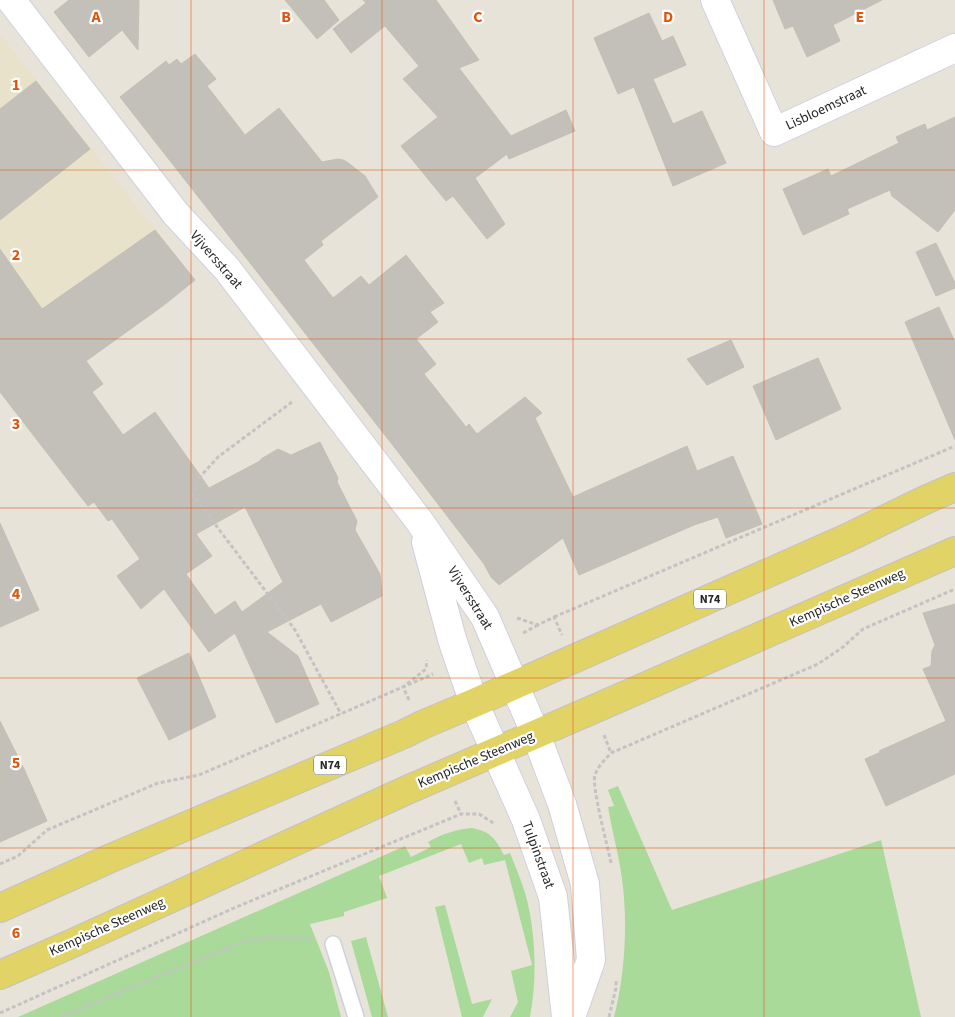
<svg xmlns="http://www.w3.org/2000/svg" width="955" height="1017" viewBox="0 0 955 1017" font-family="'Source Sans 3',sans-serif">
<rect width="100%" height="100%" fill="#e8e3d9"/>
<path fill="#e9e2ca" d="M 0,34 L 196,281 L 53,385 L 0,391 Z"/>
<g fill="#a9da9a">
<path d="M 618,786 L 672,910 L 881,840 L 921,1017 L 614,1017 C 625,974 628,923 622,879 C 619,855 612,831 608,807 L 614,806 L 608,790 Z"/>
<path d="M 472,828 C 491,832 495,838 504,855 L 510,853 C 516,868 523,884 527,900 C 536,937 537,980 530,1017 L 510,1017 L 518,1002 L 511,971 L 532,965 L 505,860 L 484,865 L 482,858 L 469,863 L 461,844 L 379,876 L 387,898 L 344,912 L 344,916 L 310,924 L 329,972 L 341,1017 L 18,1017 L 405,846 L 411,857 L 431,847 L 428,842 C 442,834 457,829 472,828 Z"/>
<path d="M 445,905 L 472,1004 L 492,999 L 483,1017 L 462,1017 L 435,907 Z"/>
<path d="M 366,937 L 388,1017 L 372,1017 L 351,941 Z"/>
</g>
<g fill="#c3c0b9" stroke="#c3bfb4" fill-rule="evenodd">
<path d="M 69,0 L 139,0 L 138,50 L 122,30 L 89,57 L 54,12 Z"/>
<path d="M 285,0 L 324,0 L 339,20 L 317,39 Z"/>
<path d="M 363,0 L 436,0 L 479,60 L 459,68 L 511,136 L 566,110 L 575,131 L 509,159 L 507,154 L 475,178 L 505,224 L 487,239 L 453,196 L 446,201 L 401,146 L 438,117 L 403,79 L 419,66 L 385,26 L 351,53 L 333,29 L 366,3 Z"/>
<path d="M 773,0 L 882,0 L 833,25 L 840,41 L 807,57 L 793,26 L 785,29 Z"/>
<path d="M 649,13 L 662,41 L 673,36 L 686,65 L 653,79 L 673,124 L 702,111 L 726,163 L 673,186 L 634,87 L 618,94 L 594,38 Z"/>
<path d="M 195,54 L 216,79 L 207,86 L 245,135 L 279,108 L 322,162 L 338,159 L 343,160 L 347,162 L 365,176 L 378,197 L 321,241 L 323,245 L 304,260 L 333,298 L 361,276 L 369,285 L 406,255 L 444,303 L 430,312 L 438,322 L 416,339 L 436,364 L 424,374 L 466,427 L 469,424 L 477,434 L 525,397 L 542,413 L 535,418 L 573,497 L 687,446 L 697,471 L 733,456 L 762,524 L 726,538 L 718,517 L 694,525 L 579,575 L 563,538 L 499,585 L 491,577 L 484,564 L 395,448 L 120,97 L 166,61 L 169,65 L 177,59 L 181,64 Z"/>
<path d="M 36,81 L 90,149 L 0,220 L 0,109 Z"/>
<path d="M 955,117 L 955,210 L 938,232 L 892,196 L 890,190 L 847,209 L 849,214 L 803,235 L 783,189 L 828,169 L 831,176 L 899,143 L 896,137 L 911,130 L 925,124 L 927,130 Z"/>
<path d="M 155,230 L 195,280 L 164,305 L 86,361 L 103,384 L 92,392 L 123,435 L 155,412 L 209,488 L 260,461 L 261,459 L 278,449 L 291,455 L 320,442 L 338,478 L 337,482 L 357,521 L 355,530 L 380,574 L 382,596 L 331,622 L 321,604 L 267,632 L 298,656 L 319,704 L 276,723 L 235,633 L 209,652 L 164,589 L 141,609 L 117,576 L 140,559 L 112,519 L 108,521 L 94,502 L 88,506 L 0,392 L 0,249 L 42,309 ZM 245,507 L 283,582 L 242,612 L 235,601 L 215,615 L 186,574 L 212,556 L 196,534 Z"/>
<path d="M 936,243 L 955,283 L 955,288 L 936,296 L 916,252 Z"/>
<path d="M 939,307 L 955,342 L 955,440 L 905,322 Z"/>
<path d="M 731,340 L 744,367 L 707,385 L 687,359 Z"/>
<path d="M 818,358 L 841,409 L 776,440 L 753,386 Z"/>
<path d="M 0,523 L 39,610 L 0,627 Z"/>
<path d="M 955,604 L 955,774 L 886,806 L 865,759 L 881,752 L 879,751 L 946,721 L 923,669 L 931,666 L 932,651 L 935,645 L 923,613 Z"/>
<path d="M 189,653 L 216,717 L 169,740 L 137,678 Z"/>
<path d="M 0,721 L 25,771 L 47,821 L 0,842 Z"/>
</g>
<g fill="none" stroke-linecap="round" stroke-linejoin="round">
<defs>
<path id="lane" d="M 333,944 L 356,1017"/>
<g id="street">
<path d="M 11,0 L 176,214 L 227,269 L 420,522 L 485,617 L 536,735 L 562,804 L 585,884 L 591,960 L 571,1017"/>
<path d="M 715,0 L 774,132 L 955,48"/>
<path d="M 426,542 L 452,639 L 460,663 L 474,703 L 526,820 L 553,897 L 566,1017"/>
</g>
<g id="primary">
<path d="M 0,908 L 111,858 L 404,734 L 422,725 L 474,703 L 847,538 L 925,500 L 955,487"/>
<path d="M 0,975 L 73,943 L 407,790 L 594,709 L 955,551"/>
</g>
</defs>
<use href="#lane" stroke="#cfd0de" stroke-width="18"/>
<use href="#street" stroke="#cfd0de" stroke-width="30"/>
<use href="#primary" stroke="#c3c3c3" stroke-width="30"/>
<g stroke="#c3c3c3" stroke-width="3" stroke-dasharray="4 2.5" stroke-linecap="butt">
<path d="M 292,402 L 218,457 L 199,478 L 193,495 L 295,630 L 341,714"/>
<path d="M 554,617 L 955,446"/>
<path d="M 517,618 L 538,625 L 554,617 L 562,635"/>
<path d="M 523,633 L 538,625"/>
<path d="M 409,700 L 403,687 L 426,669 L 427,660"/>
<path d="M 604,735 L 611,753"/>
<path d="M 455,801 L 461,814"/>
<path d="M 611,863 C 608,848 591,784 595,775 C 598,766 605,760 611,753 L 818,664 L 843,647 L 863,629 L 955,589"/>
<path d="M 0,864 L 18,856 L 47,830 L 158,783 L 199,775 L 433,674"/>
<path d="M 0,1013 L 234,908 L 461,814 L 479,814 L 495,824"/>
<path d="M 60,1017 L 240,943 C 264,937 288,934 313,940"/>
<path d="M 609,1017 L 616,988 L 616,981"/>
</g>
<use href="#lane" stroke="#fff" stroke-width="15"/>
<use href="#street" stroke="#fff" stroke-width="28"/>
<use href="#primary" stroke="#e1d365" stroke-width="28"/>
</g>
<path fill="none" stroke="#de560d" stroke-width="1" stroke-opacity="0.55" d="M 191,0 L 191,1017M 382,0 L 382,1017M 573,0 L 573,1017M 764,0 L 764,1017M 0,170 L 955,170M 0,339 L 955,339M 0,508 L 955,508M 0,678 L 955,678M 0,848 L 955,848"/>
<g text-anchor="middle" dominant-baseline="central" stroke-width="4.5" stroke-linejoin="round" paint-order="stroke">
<g fill="#fff" stroke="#686868" stroke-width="1">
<rect x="694" y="589.5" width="32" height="19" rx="4"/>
<rect x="314" y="755.5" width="32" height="19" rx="4"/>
</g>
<g font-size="12" font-weight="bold" fill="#272727">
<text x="710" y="599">N74</text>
<text x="330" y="765">N74</text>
</g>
<g font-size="14" fill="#272727" stroke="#fff">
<text transform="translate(826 108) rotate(-25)">Lisbloemstraat</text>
<text transform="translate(216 260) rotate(49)">Vijversstraat</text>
<text transform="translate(470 598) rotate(58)">Vijversstraat</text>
<text transform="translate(847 598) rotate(-24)">Kempische Steenweg</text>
<text transform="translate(476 760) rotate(-23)">Kempische Steenweg</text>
<text transform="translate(538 855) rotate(70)">Tulpinstraat</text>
<text transform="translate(107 927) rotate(-24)">Kempische Steenweg</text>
</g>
</g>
<g font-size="16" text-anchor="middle" font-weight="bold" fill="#de560d" stroke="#fff" stroke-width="4.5" stroke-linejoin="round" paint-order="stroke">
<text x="96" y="22">A</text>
<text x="286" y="22">B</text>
<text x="478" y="22">C</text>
<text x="668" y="22">D</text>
<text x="860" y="22">E</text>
<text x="16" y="90">1</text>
<text x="16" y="260">2</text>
<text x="16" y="429">3</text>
<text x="16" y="599">4</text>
<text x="16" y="768">5</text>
<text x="16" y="938">6</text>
</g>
</svg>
